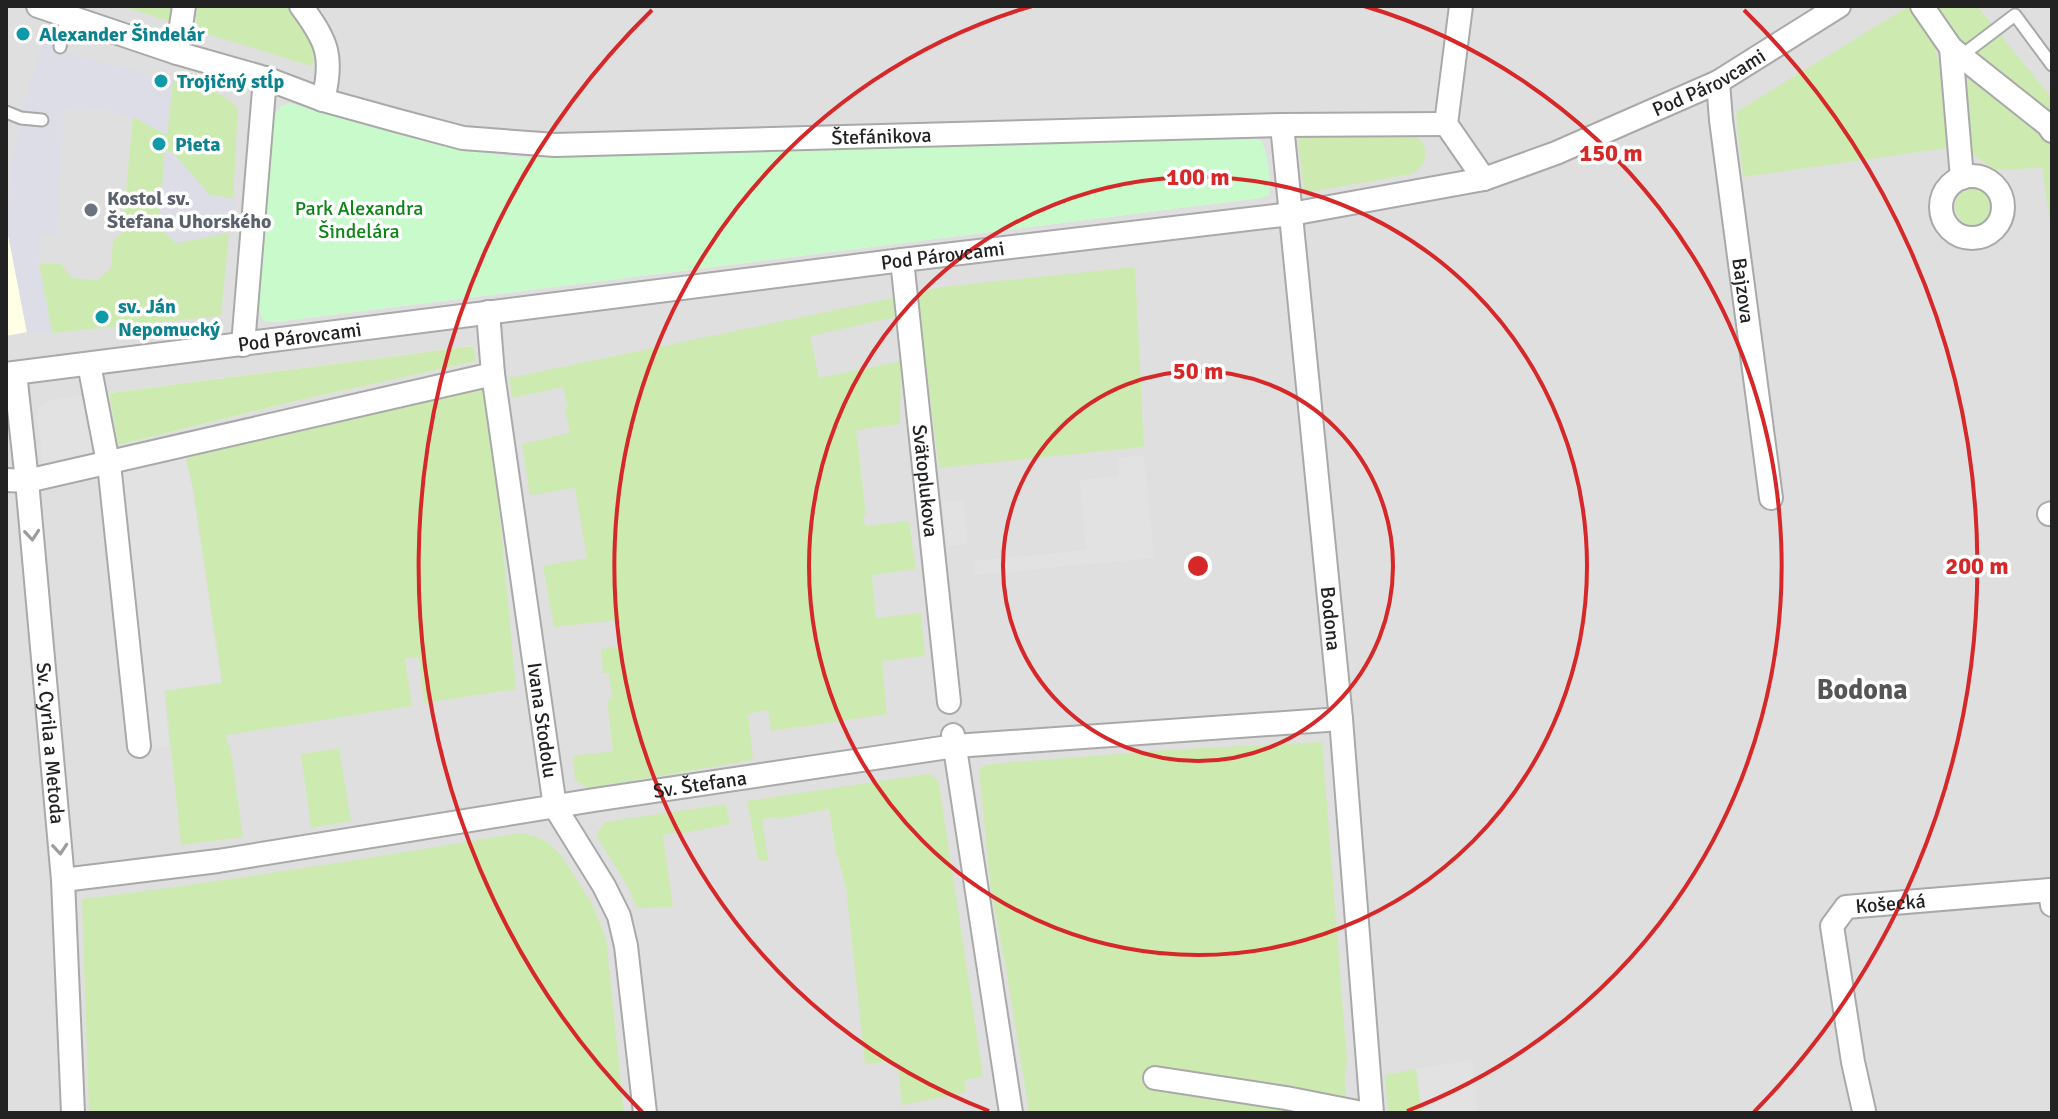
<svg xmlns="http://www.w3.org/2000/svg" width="2058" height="1119" viewBox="0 0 2058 1119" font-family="Signika,sans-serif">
<rect width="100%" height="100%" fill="#f2efe9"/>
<path fill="#e0dfdf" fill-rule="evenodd" d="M 6,6 L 198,6 L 196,15 L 317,41 L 289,6 L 2052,6 L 2052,1113 L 6,1113 ZM 289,103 L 433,144 L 505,156 L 532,158 L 1253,138 L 1262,141 L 1260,198 L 275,322 L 264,321 ZM 473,346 L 475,361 L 296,401 L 118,445 L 109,393 Z"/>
<path fill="#ffffe5" d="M 6,211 L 8,211 L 7,229 L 27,332 L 6,336 Z"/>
<g fill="#cdebb0">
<path d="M 126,6 L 175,6 L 172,22 L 125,7 Z"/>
<path d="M 198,6 L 289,6 L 317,41 L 317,59 L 311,66 L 198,31 L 196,15 Z"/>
<path d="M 1909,6 C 1920,21 1932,37 1937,55 C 1945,82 1949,120 1947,148 L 1743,177 L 1736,112 Z"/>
<path d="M 1934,6 L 1977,6 L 2052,98 L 2052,119 L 1949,28 Z"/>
<path d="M 1958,59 L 2045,129 L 2052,142 L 2052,237 L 2042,167 L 2014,170 L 1994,169 L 1969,152 Z"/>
<path d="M 173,80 C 194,86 223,90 238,108 L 233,198 L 210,195 L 173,153 L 165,151 L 159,227 L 176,243 L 229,233 L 221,316 L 52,333 L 39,264 L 61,264 L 72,278 L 97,280 L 111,268 L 113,241 L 122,233 L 133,117 L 167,134 Z"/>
<path d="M 1407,134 C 1411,136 1416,137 1420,140 C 1432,151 1424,167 1412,174 L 1308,192 L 1304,189 L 1298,143 L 1300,138 Z"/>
<circle cx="1975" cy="206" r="20"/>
<path d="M 1135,267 L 1144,447 L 939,468 L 917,293 L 942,287 Z"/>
<path d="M 893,298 L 896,317 L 810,336 L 819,378 L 901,361 L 900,424 L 856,430 L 866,515 L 863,515 L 865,526 L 909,521 L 916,569 L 872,575 L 876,618 L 921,613 L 925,656 L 882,661 L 887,714 L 771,731 L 768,710 L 748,714 L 753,760 L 588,788 L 575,780 L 573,756 L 613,751 L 607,700 L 612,699 L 609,673 L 603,673 L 601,649 L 622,646 L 619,620 L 554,627 L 543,566 L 587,558 L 575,488 L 530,495 L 522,444 L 570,433 L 565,409 L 568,408 L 563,387 L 512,398 L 509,378 Z"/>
<path d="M 473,346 L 476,361 L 296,401 L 118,445 L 109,393 Z"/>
<path d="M 484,384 L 490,442 L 493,442 L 516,689 L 424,703 L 419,658 L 405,658 L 412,706 L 226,735 L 232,758 L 243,837 L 181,845 L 165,691 L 222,682 L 193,488 L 185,454 L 286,432 L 335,424 L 335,418 Z"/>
<path d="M 1322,742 L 1347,1061 L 1345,1077 L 1347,1113 L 1029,1113 L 1007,974 L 991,891 L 979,771 L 984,765 L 1004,763 L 1166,750 Z"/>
<path d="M 339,748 L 351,821 L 311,828 L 301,754 Z"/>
<path d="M 927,774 L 934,776 L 939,784 L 983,1076 L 965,1080 L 965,1093 L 902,1105 L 897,1061 L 865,1064 L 846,887 L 836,851 L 829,809 L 777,819 L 776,817 L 762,819 L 768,861 L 758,860 L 747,801 Z"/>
<path d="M 726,804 L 730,824 L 679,834 L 678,832 L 663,835 L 673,907 L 637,908 L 629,889 L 596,835 L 605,822 Z"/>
<path d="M 520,833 L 535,836 L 547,842 L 561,855 L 591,902 L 606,938 L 624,1113 L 89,1113 L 82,899 C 229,881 374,857 520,833 Z"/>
<path d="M 1416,1069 L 1422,1113 L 1388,1113 L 1385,1075 Z"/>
</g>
<path fill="#c8facc" d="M 289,103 L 433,144 L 505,156 L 532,158 L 1253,138 L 1262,141 C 1268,157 1271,178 1269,195 L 1260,198 L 275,322 L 264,321 L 261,316 L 259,306 L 274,115 L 281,106 Z"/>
<g fill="#e2e2e2">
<path d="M 88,395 L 99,459 L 44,471 L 37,416 L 38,408 L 48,401 Z"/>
<path d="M 185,455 L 192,488 L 221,683 L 164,690 L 169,746 L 131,750 L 100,476 Z"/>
<path d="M 1144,455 L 1154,558 L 975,575 L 974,561 L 1086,550 L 1080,480 L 1119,476 L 1118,458 Z"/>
<path d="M 964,500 L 967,544 L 947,546 L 942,502 Z"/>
<path d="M 1472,1060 L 1478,1113 L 1422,1113 L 1416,1069 Z"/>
</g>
<g fill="#dddde8">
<path d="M 43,41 L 60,47 L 70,54 L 173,80 L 167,135 L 133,117 L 117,115 L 112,111 L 86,109 L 84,111 L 64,110 L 57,227 L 62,236 L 41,235 L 39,264 L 52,333 L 27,332 L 7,229 L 10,174 L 23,106 Z"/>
<path d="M 165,151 L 173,153 L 210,195 L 235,199 L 232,232 L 176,243 L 159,228 Z"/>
</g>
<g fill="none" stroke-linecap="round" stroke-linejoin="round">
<defs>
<g id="service">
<path d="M 60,47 L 67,16"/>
<path d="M 1961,56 L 2015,15 L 2052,65"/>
<path d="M 6,112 L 21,118 L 42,120"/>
</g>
<g id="minor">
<path id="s1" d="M 38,6 L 177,53 L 265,78 L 323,100 L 399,121 L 463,138 L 555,145 L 1282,125 L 1446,124"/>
<path d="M 301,6 C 327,41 334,56 323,100"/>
<path d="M 1461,6 L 1446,124 L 1484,179"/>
<path d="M 1922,6 L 1951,48 L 2048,125 L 2052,131"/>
<path d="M 1951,48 L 1962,178"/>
<path d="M 177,53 L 184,6"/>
<path id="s2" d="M 1718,82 L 1721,120 L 1771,498"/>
<path id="s3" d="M 1282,125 L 1341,719 L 1372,1113"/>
<circle cx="1972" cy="207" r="31"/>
<path id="s4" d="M 902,260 L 949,702"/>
<path id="s5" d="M 488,312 L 493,374 L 555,807 L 604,886 L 619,916 L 626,946 L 645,1113"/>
<path d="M 243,345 L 265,78"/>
<path d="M 89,364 L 110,473 L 139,746"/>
<path id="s6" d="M 15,373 L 27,481 L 63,880 L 73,1113"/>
<path id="s7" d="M 6,374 L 902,260 L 1291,214 L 1484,179 L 1556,153 L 1718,82 L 1839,6"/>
<path d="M 6,480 L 27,481 L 493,374"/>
<path d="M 2049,514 L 2052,513"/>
<path d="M 953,735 L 1011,1113"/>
<path id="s8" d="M 63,880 L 218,861 L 594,800 L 955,746 L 1341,719"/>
<path d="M 1155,1078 L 1286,1098 L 1362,1113"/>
<path id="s9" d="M 1864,1111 L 1853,1062 L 1832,926 L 1846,907 L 2050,890 L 2052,905"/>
</g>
</defs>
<use href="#service" stroke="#a9a9a9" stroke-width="15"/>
<use href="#minor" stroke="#a9a9a9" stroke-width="26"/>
<use href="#service" stroke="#fff" stroke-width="11"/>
<use href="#minor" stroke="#fff" stroke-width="22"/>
</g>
<defs><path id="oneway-chevron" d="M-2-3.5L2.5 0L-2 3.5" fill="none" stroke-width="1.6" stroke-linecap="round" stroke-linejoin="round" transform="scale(2)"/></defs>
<g stroke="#9c9c9c">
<use href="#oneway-chevron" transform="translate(32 535) rotate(85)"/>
<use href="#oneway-chevron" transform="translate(60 849) rotate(85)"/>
</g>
<g fill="none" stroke="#d62828" stroke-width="4">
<circle cx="1198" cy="566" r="195"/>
<circle cx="1198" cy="566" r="389"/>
<path d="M989 1111A584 584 0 0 1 1032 6M1364 6A584 584 0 0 1 1407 1111"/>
<path d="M642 1112A779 779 0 0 1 652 10M1744 10A779 779 0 0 1 1754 1112"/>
</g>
<g fill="#0f9aa8" stroke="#fff" stroke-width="3">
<circle cx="23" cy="34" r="8"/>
<circle cx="161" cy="81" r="8"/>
<circle cx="159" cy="144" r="8"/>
<circle cx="102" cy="317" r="8"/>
</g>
<circle fill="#6b7280" stroke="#fff" stroke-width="3" cx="91" cy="210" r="8"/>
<g text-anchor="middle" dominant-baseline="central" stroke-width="7" stroke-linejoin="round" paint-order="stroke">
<g font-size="20" font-weight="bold" fill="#0d838f" stroke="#fff" text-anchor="start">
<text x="39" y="34">Alexander Šindelár</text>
<text x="177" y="81">Trojičný stĺp</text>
<text x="175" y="144">Pieta</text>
<text x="118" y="306">sv. Ján<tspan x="118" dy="23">Nepomucký</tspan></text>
</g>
<g font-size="20" fill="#222" stroke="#fff">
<text stroke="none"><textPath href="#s7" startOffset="1736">Pod Párovcami</textPath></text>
<text stroke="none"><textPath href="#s1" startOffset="864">Štefánikova</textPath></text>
<text stroke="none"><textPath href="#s7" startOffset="944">Pod Párovcami</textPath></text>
<text stroke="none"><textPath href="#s2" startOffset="210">Bajzova</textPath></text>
<text stroke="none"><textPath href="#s7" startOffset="296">Pod Párovcami</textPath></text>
<text stroke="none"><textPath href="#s4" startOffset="222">Svätoplukova</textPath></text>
<text stroke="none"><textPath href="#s3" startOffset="496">Bodona</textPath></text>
<text stroke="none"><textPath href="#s5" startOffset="412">Ivana Stodolu</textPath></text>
<text stroke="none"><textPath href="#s6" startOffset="372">Sv. Cyrila a Metoda</textPath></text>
<text stroke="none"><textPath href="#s8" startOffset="644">Sv. Štefana</textPath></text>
<text stroke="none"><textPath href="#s9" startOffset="256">Košecká</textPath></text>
</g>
<g font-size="20" font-weight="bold" fill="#5b616d" stroke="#fff" text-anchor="start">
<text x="107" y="198">Kostol sv.<tspan x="107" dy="23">Štefana Uhorského</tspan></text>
</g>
<g font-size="20" fill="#0c8416" stroke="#fff">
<text x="359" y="208">Park Alexandra<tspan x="359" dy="23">Šindelára</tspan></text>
</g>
<g font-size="28" font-weight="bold" fill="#555" stroke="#fff">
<text x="1862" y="690">Bodona</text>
</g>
</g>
<circle cx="1198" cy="566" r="12" fill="#d62828" stroke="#fff" stroke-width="4"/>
<g font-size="24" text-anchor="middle" font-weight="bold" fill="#d62828" stroke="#fff" stroke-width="7" stroke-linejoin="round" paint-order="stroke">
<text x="1611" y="161">150 m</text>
<text x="1198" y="185">100 m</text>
<text x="1198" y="379">50 m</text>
<text x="1977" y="574">200 m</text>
</g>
<rect width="2058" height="1119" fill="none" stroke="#222222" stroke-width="16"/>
</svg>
